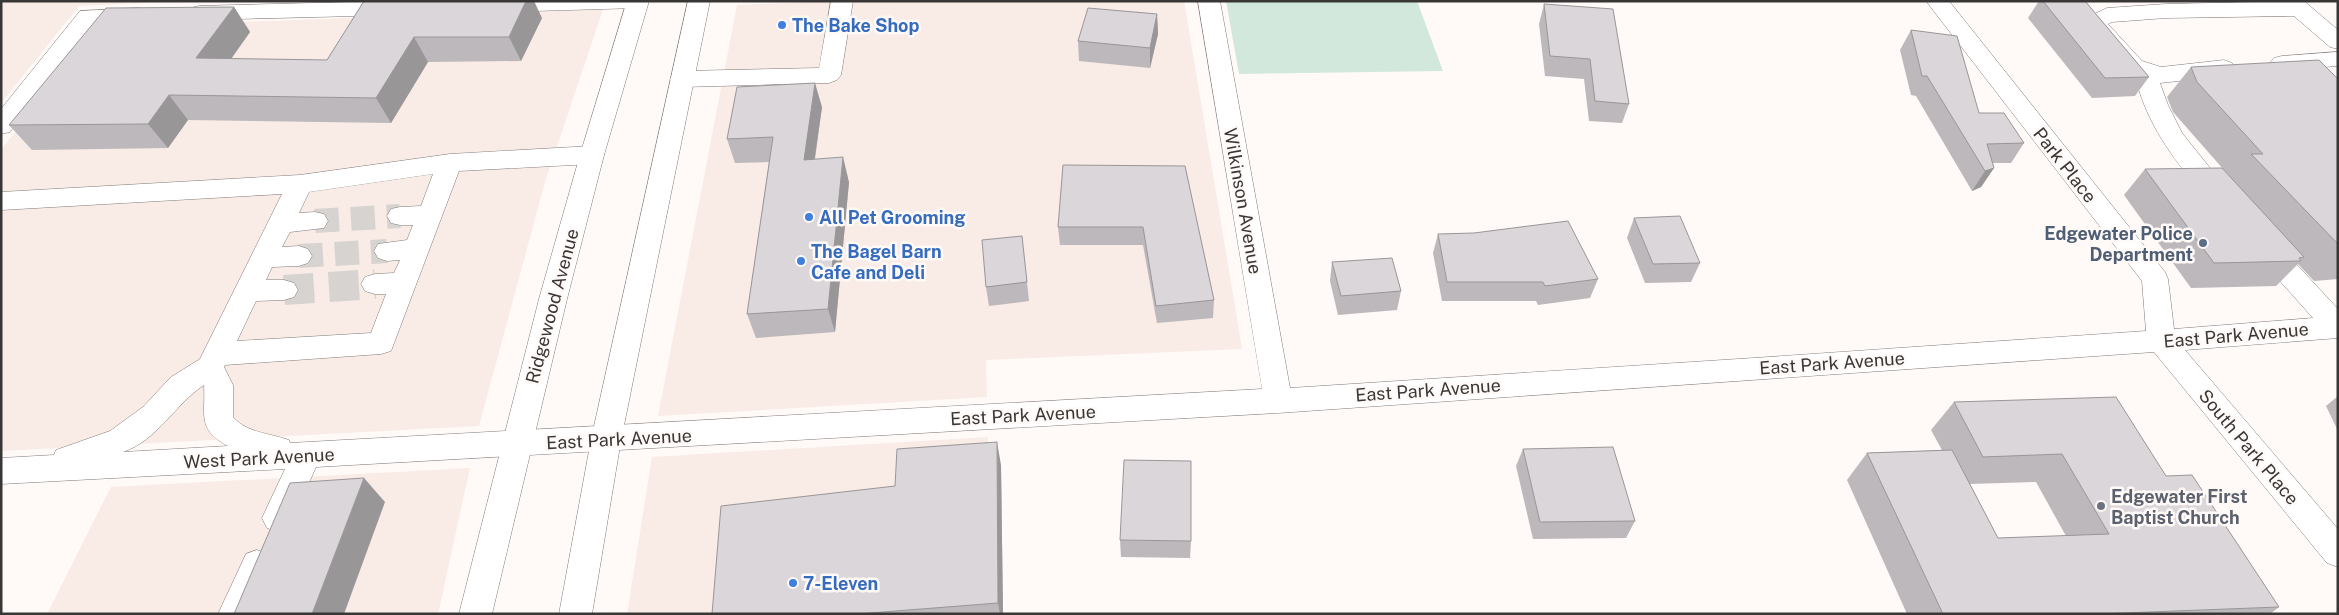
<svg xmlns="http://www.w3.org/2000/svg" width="2339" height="615" viewBox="0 0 2339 615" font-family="'Public Sans',sans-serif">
<rect width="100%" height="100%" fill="#fffaf8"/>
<g fill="#f9ebe5">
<path d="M 1,1 L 191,1 L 79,6 L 1,103 Z"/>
<path d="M 834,1 L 1184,1 L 1242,349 L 986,360 L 987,397 L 658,416 L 737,5 Z"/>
<path d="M 603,9 L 545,182 L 479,426 L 1,451 L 1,150 L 97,27 Z"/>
<path d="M 988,437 L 995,614 L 627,614 L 652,457 Z"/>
<path d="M 470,468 L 438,614 L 47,614 L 111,487 Z"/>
</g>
<path fill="#d3e8dd" d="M 1226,1 L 1417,1 L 1443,71 L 1239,74 Z"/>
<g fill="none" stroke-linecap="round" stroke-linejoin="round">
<g stroke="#d7d3d1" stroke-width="24" stroke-dasharray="24 12" stroke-linecap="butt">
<path d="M 315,221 L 400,216"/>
<path d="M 299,256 L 387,251"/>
</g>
<path stroke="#d7d3d1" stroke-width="30" stroke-dasharray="30 15" stroke-linecap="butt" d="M 284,290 L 375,284"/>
<defs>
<g id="minor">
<path d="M 393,1 L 404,3 L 407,8 L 404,13 L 396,15 L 199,20 L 191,18 L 188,13 L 191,8 L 199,6 Z"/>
<path d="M 490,1 L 649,1 L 646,6 L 638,8 L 499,12 L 491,10 L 488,5 Z"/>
<path d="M 831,1 L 853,1 L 841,75 L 837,80 L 829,83 L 682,87 L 674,84 L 670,79 L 674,74 L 682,71 L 819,68 Z"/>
<path d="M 1198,1 L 1220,1 L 1290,388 L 1754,358 L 2146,331 L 2142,281 L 1926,1 L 1949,1 L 2165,272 L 2168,279 L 2174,329 L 2313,318 L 2255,253 L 2251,246 L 2255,239 L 2264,236 L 2273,239 L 2338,309 L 2338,338 L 2185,350 L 2338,529 L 2338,567 L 2327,563 L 2154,352 L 1278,413 L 316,467 L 289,528 L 278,532 L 267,528 L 262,518 L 285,469 L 1,484 L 1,458 L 54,455 L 56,450 L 110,431 L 143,407 L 171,377 L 200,359 L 282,194 L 1,210 L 1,192 L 300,175 L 450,154 L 592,146 L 601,149 L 604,155 L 601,161 L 592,164 L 459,171 L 391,351 L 381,354 L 225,365 L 224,367 L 233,385 L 233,417 C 247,433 269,433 289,440 L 290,443 L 1262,389 ZM 433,174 L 421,206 L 400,207 L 391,209 L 387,216 L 391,223 L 400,225 L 413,225 L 407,240 L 378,244 L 374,251 L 378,258 L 387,261 L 400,260 L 394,273 L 375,274 L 365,277 L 361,284 L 365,291 L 375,294 L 386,294 L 371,333 L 237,341 L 256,301 L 284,300 L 294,297 L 298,290 L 294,283 L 284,280 L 266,280 L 272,267 L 299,266 L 308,263 L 312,256 L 308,249 L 299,246 L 282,247 L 290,232 L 324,228 L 328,221 L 324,214 L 315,212 L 299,213 L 309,192 ZM 204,385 C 206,414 196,429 228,446 L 123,452 C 158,440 175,404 204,385 Z"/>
<path d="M 2304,1 L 2338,30 L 2338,49 L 2330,47 L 2294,16 L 2166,18 L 2112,22 L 2108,24 L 2142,61 L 2161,67 L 2224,60 L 2232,63 L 2236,68 L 2232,73 L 2224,76 L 2160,83 L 2168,105 L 2182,133 L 2234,198 L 2230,204 C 2224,206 2217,208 2212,204 C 2205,199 2199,190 2194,183 C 2167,151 2144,116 2135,75 L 2126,71 L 2083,23 L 2086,18 L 2107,8 L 2166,4 Z"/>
<path d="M 139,8 L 147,10 L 150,15 L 147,20 L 94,23 L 10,132 L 1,134 L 1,109 L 80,11 Z"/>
<path d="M 2338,52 L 2338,66 L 2282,70 L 2274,68 L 2270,63 L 2274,58 L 2282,56 Z"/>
<path d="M 257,550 L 268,554 L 273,564 L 251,614 L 218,614 L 246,554 Z"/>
</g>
<g id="major">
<path d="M 627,1 L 649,1 L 604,155 L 567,299 L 492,614 L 459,614 L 539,299 L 580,155 Z"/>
<path d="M 688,1 L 710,1 L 621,440 L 592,614 L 559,614 L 591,440 Z"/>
</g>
</defs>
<use href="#minor" stroke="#7f7a78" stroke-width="1"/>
<use href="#major" stroke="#7f7a78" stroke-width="1"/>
<use href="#minor" fill="#fff" fill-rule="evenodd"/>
<use href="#major" fill="#fff" fill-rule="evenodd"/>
</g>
<g fill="#bcb8bb" fill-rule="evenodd">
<path d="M 364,1 L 542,18 L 521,61 L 428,62 L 391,123 L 188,120 L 168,148 L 32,150 L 9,125 L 234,7 L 250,32 L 231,59 L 327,60 Z"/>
<path d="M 2039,1 L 2085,1 L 2149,77 L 2135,96 L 2092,98 L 2028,18 Z"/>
<path d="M 1544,4 L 1629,104 L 1622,123 L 1589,121 L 1584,79 L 1545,76 L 1539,24 Z"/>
<path d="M 1157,14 L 1158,34 L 1150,68 L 1079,61 L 1078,41 Z"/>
<path d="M 1911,30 L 1979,113 L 2024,143 L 2011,163 L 1993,163 L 1994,168 L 1981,187 L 1972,191 L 1916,96 L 1911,95 L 1900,50 Z"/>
<path d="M 2191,67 L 2338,79 L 2338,279 L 2314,281 L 2298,264 L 2276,286 L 2191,288 L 2124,195 L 2145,169 L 2231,178 L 2173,112 L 2167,97 Z"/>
<path d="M 822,107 L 815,159 L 849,182 L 835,332 L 756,338 L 747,314 L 769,162 L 735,163 L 727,139 Z"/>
<path d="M 1185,166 L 1214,300 L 1213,318 L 1157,323 L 1143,245 L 1060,245 L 1058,227 Z"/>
<path d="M 1634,218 L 1700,263 L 1691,282 L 1645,283 L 1627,238 Z"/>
<path d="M 1438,234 L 1598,279 L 1590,298 L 1538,305 L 1536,301 L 1442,301 L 1433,253 Z"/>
<path d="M 1022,236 L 1029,301 L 989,306 L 986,287 Z"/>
<path d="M 1332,262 L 1401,291 L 1397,310 L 1338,315 L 1330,281 Z"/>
<path d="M 2338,396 L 2338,431 L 2326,406 Z"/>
<path d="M 1954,402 L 2166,476 L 2279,607 L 2270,614 L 1907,614 L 1847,480 L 1867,453 L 1942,450 L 1931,430 ZM 2036,482 L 2066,536 L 1998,538 L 1970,484 Z"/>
<path d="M 1523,449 L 1635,521 L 1626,538 L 1533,539 L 1516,466 Z"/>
<path d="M 1001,465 L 1003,614 L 712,614 L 895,486 Z"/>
<path d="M 1120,540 L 1191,541 L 1190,558 L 1121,557 Z"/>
</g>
<g fill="#999698">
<path d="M 526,1 L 534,1 L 542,18 L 521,61 L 509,37 Z"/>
<path d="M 234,7 L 250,32 L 214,83 L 196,58 Z"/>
<path d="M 1157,14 L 1158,34 L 1150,68 L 1150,48 Z"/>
<path d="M 414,37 L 428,62 L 391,123 L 376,98 Z"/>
<path d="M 815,83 L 822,107 L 811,184 L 804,160 Z"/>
<path d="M 169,95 L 188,120 L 168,148 L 148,124 Z"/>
<path d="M 843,157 L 849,182 L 835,332 L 828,309 Z"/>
<path d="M 1994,168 L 1981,187 L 1972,191 L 1985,171 Z"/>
<path d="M 997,442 L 1001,465 L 1003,614 L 1000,614 L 998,603 Z"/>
<path d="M 364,478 L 385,502 L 344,614 L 312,614 Z"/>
</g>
<g fill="#dbd6d9" stroke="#999698">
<path d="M 364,1 L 526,1 L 509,37 L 414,37 L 376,98 L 169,95 L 148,124 L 9,125 L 106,8 L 234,7 L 196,58 L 327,60 Z"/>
<path d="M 2043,1 L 2085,1 L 2149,77 L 2105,78 Z"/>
<path d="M 1544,4 L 1613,9 L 1629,104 L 1595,101 L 1590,59 L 1550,56 Z"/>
<path d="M 1088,8 L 1157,14 L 1150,48 L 1078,41 Z"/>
<path d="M 1911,30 L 1957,36 L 1979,113 L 2004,113 L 2024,143 L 1987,144 L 1994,168 L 1985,171 L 1927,76 L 1922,76 Z"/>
<path d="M 2319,60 L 2338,79 L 2338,244 L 2251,154 L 2263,154 L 2197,82 L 2191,67 Z"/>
<path d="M 815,83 L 804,160 L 843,157 L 828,309 L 747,314 L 773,137 L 727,139 L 737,87 Z"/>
<path d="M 1063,165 L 1185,166 L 1214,300 L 1156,306 L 1143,227 L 1058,227 Z"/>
<path d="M 2222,168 L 2304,257 L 2299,258 L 2301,261 L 2214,263 L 2145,169 Z"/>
<path d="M 1680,216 L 1700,263 L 1653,264 L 1634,218 Z"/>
<path d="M 1568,221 L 1598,279 L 1545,286 L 1543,282 L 1447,282 L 1438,234 L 1474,233 Z"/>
<path d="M 1022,236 L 1027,282 L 986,287 L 982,240 Z"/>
<path d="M 1392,258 L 1401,291 L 1341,296 L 1332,262 Z"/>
<path d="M 2116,397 L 2166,476 L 2192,475 L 2279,607 L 2097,614 L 1943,614 L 1867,453 L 1952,450 L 1998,538 L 2109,534 L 2062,454 L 1983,457 L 1954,402 Z"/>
<path d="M 997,442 L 998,603 L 857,614 L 712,614 L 721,506 L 895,486 L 897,449 Z"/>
<path d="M 1613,447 L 1635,521 L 1540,522 L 1523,449 Z"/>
<path d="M 1124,460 L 1191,461 L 1191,541 L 1120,540 Z"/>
<path d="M 364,478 L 312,614 L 234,614 L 290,483 Z"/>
</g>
<g fill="#3f7fe0" stroke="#fffaf8" stroke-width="2">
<circle cx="782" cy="25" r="5"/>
<circle cx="809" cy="217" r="5"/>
<circle cx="801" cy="261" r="5"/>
<circle cx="793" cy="583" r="5"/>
</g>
<circle fill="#5c6f8a" stroke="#fffaf8" stroke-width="2" cx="2203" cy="243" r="5"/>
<circle fill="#6b7280" stroke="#fffaf8" stroke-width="2" cx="2101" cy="506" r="5"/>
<g text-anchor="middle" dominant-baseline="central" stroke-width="5" stroke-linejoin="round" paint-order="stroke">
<g font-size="18" font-weight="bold" fill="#366cbe" stroke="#fffaf8" text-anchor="start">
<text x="792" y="25">The Bake Shop</text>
<text x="819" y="217">All Pet Grooming</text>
<text x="811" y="251">The Bagel Barn<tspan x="811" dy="21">Cafe and Deli</tspan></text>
<text x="803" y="583">7-Eleven</text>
</g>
<g font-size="18" fill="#393736" stroke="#fffaf8">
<text transform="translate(2065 165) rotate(52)">Park Place</text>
<text transform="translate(1243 201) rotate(80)">Wilkinson Avenue</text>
<text transform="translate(552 306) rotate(-75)">Ridgewood Avenue</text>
<text transform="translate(2236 335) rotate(-5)">East Park Avenue</text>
<text transform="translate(1832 363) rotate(-4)">East Park Avenue</text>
<text transform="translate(1428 390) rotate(-4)">East Park Avenue</text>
<text transform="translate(1023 415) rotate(-3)">East Park Avenue</text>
<text transform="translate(619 439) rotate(-3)">East Park Avenue</text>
<text transform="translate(2249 447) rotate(50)">South Park Place</text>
<text transform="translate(259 458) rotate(-3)">West Park Avenue</text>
</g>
<g font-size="18" font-weight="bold" fill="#4e5e75" stroke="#fffaf8" text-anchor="end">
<text x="2193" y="233">Edgewater Police<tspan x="2193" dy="21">Department</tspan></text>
</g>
<g font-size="18" font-weight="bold" fill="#5b616d" stroke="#fffaf8" text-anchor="start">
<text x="2111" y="496">Edgewater First<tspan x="2111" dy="21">Baptist Church</tspan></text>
</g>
</g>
<rect width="2339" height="615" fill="none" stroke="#393736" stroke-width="5"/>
</svg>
